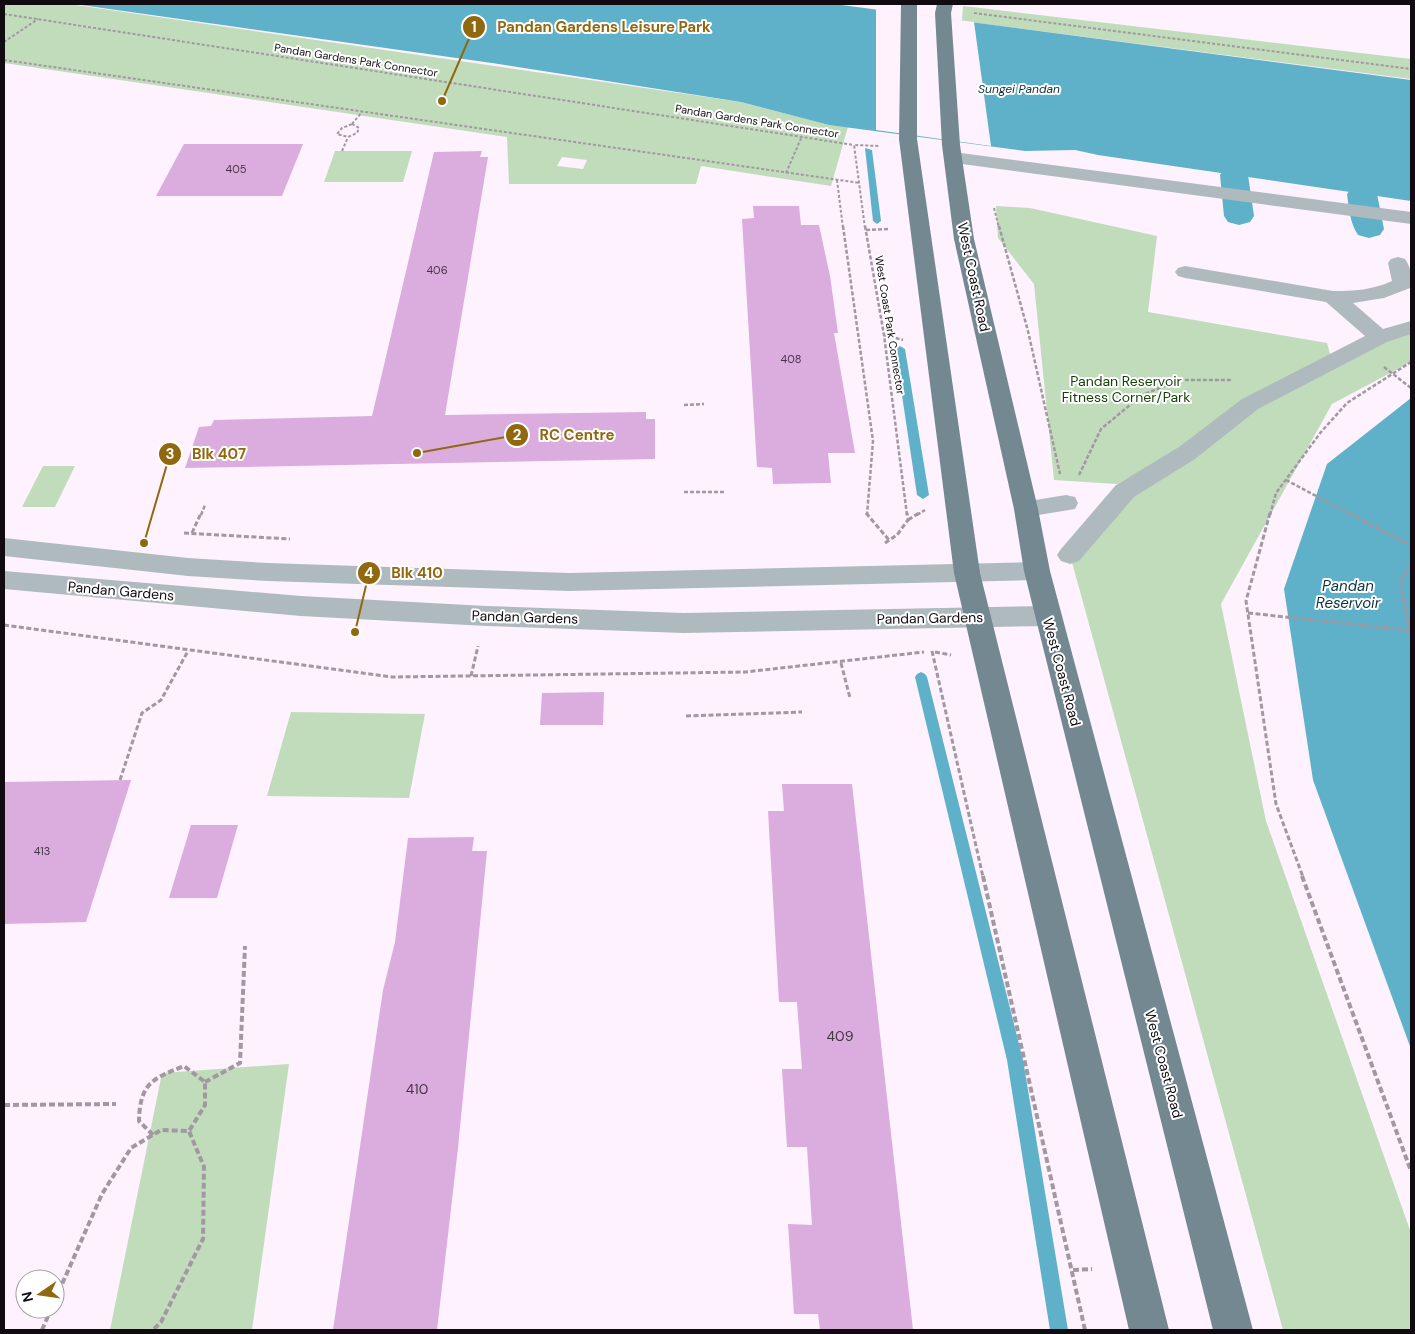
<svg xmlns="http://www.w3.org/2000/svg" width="1415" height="1334" viewBox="0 0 1415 1334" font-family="'DM Sans',sans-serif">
<rect width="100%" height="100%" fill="#fdf2fe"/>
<g fill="#c1dcbb" fill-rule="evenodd">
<path d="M 4,4 L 69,4 L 741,102 L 829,125 L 848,127 L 831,186 L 701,166 L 696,184 L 509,184 L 507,137 L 4,63 ZM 562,157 L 587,160 L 583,169 L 557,166 Z"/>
<path d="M 963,6 L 1411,59 L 1411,79 L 962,21 Z"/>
<path d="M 335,151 L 412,151 L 403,182 L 324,182 Z"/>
<path d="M 996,206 L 1030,208 L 1157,236 L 1148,312 L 1327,343 L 1332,361 L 1379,337 L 1411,327 L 1411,362 L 1332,404 L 1221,604 L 1266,821 L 1411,1233 L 1411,1330 L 1283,1330 L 1070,555 L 1148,467 L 1117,484 L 1054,480 L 1034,284 L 998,238 Z"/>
<path d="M 43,466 L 75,466 L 55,507 L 22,507 Z"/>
<path d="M 291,712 L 425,714 L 409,798 L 267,796 Z"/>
<path d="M 289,1064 L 252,1330 L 110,1330 L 162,1073 Z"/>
</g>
<g fill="#5fb0c9">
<path d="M 74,4 L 834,4 L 1411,80 L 1411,201 L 1098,155 L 1075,150 L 1025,151 L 829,125 L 741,102 L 492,63 Z"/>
<path d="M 1411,398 L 1411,1049 L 1313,780 L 1284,589 L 1327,464 Z"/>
</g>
<path fill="#fdf2fe" d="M 876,9 L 974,22 L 991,146 L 876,130 Z"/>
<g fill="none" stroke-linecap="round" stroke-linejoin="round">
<g fill="#5fb0c9" fill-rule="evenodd">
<path d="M 865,148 L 872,150 L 881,221 L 877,224 L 873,221 Z"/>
<path d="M 900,346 L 905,349 L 929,495 L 923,499 L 917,495 L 895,349 Z"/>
<path d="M 921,672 L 925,674 L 927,677 L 1023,1060 L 1068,1330 L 1050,1330 L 1007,1060 L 915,677 L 917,674 Z"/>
</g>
<g fill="#5fb0c9" fill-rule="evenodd">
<path d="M 1234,166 L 1244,169 L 1248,175 L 1254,216 L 1250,222 L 1239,225 L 1228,222 L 1224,216 L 1220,175 L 1224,169 Z"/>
<path d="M 1362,185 L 1372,188 L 1377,194 L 1384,229 L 1380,235 L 1369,238 L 1358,235 C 1350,223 1349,209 1347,194 L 1352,188 Z"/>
</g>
</g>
<g fill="#dbacde">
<path d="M 184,144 L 303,144 L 282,196 L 156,196 Z"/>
<path d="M 482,151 L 480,157 L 488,157 L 445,415 L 646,412 L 646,419 L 655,419 L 655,459 L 185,468 L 199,427 L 211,426 L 214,420 L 372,416 L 434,152 Z"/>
<path d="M 753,206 L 799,206 L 801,225 L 819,225 L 830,276 L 838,333 L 834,333 L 855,453 L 828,453 L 831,483 L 773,484 L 772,468 L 757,467 L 742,219 L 754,218 Z"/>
<path d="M 604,692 L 603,725 L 540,725 L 542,693 Z"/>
<path d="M 131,780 L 86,922 L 4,924 L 4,782 Z"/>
<path d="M 782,784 L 852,784 L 913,1330 L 820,1330 L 818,1314 L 794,1314 L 788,1224 L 812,1225 L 807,1147 L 787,1147 L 782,1069 L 802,1069 L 797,1002 L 779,1002 L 768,811 L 784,811 Z"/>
<path d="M 191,825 L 238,825 L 217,898 L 169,898 Z"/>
<path d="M 474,837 L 472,851 L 487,851 L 458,1148 L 437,1330 L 333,1330 L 383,990 L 395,942 L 408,838 Z"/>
</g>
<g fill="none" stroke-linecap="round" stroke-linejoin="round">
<g stroke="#a198a1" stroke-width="2" stroke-dasharray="3 2" stroke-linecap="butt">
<path d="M 974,13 L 1411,69"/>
<path d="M 4,14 L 854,145"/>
<path d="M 4,42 L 38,19"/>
<path d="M 4,60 L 860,183"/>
<path d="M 352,124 L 362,112"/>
<path d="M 352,124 L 359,128 L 357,133 L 348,137 L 337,134 L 342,128 Z"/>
<path d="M 342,151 L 348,137"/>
<path d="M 786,173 L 802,136"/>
<path d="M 837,180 L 843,228"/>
<path d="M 994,208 L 999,228"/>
<path d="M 865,228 L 854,145 L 879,146"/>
</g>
<g stroke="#a198a1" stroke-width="2.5" stroke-dasharray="4 2" stroke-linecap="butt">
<path d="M 843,226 L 873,441 L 867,515"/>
<path d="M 865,226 L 884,335 L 907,515"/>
<path d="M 999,226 L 1028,331 L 1060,474"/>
<path d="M 866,230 L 889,229"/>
<path d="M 884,335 L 903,340"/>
<path d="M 1384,367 L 1411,388"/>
<path d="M 684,405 L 704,404"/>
<path d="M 1079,475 L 1101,429 L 1142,395 L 1180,380 L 1231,380"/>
<path d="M 1286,480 L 1352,515"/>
<path d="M 684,492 L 726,492"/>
<path d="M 201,515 L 205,505"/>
<path d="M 917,515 L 925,510"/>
<path d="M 1270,515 L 1276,493 L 1321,432 L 1347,403 L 1411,362"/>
</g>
<g stroke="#a198a1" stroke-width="3" stroke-dasharray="5 2.5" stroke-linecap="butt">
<path d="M 866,513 L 889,540"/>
<path d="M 1270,513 L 1246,601 L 1276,804 L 1303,877"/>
<path d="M 1349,513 L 1411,546"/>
<path d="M 908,520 L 919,513"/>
<path d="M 184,533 L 290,539"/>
<path d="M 192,533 L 201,513"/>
<path d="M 885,543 L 897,535 L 908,520 L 907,513"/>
<path d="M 1411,564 L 1400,582 L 1411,638"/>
<path d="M 1248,613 L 1408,630"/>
<path d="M 4,625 L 392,677 L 745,672 L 924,652"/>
<path d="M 932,651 L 983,877"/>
<path d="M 935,652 L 951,655"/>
<path d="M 841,663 L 850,698"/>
<path d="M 471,676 L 478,646"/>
<path d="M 686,716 L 802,712"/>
<path d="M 120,780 L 142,713 L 161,700 L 188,651"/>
</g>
<g stroke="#a198a1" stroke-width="4" stroke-dasharray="6 3" stroke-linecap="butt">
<path d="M 983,876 L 1085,1330"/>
<path d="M 1302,876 L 1411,1171"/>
<path d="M 205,1082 L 240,1063 L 245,946"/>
<path d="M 4,1105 L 116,1104"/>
<path d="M 153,1135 L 139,1121 C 140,1083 152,1079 184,1066 L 205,1082 L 205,1105 L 189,1131"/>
<path d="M 1073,1270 L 1092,1269"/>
<path d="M 55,1300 L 102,1194 L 131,1148 L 161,1130 L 189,1131 L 204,1167 L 203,1239 L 161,1322 L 153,1330"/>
<path d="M 42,1330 L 51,1309"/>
</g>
<g fill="#afbabf" fill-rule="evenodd">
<path d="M 953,152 L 1411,212 L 1411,224 L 947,162 L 944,158 L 947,154 Z"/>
<path d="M 1398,257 L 1405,259 C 1411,267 1413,279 1410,288 L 1384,298 L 1353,303 L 1383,329 L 1411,321 L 1411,334 L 1387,342 L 1258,409 L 1195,459 L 1134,497 L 1079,561 L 1070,564 L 1061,561 L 1057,555 L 1061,549 L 1116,485 L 1179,447 L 1242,399 L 1365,336 L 1326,302 L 1185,278 L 1178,276 L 1175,272 L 1178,268 L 1185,266 L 1333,291 C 1354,291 1373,290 1392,281 L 1388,263 L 1391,259 Z"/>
<path d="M 1066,495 L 1075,497 L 1078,503 L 1075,509 L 1026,517 L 1017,515 L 1014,509 L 1017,503 Z"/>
<path d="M 4,538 L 188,558 L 268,563 L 569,573 L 1037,562 L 1046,564 L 1050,571 L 1046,578 L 1037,580 L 569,591 L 268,581 L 188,576 L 4,556 Z"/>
<path d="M 4,571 L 301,596 L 486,606 L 684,613 L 1048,606 L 1057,609 L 1061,616 L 1057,623 L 1048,626 L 684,633 L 486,626 L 301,616 L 4,589 Z"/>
</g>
<g fill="#748891" fill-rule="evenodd">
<path d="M 901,4 L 917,4 L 917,139 L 980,573 L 1169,1330 L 1129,1330 L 954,573 L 899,139 Z"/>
<path d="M 937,4 L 953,4 L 951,13 L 960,145 L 974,239 L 1038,509 L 1050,571 L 1253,1330 L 1213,1330 L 1024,571 L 1014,509 L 954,239 L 942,145 L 935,13 Z"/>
</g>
</g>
<g text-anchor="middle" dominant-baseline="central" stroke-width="4" stroke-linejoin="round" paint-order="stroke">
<g font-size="11" fill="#110b11" stroke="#fff">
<text transform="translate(356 60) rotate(9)">Pandan Gardens Park Connector</text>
<text transform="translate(757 121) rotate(9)">Pandan Gardens Park Connector</text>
<text transform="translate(890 325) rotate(81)">West Coast Park Connector</text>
</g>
<g font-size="11" fill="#434">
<text x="236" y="169">405</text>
<text x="437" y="270">406</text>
<text x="791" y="359">408</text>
<text x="42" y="851">413</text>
</g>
<g font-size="12" font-style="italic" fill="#0b323e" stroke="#fff">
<text x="1019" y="89">Sungei Pandan</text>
</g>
<g font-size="14" fill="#110b11" stroke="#fff">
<text transform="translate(974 277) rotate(78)">West Coast Road</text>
<text transform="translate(121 591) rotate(5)">Pandan Gardens</text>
<text transform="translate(525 617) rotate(2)">Pandan Gardens</text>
<text transform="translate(930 618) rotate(-1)">Pandan Gardens</text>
<text transform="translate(1062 672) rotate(75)">West Coast Road</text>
<text transform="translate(1164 1064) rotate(75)">West Coast Road</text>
</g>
<g font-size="14" fill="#133e07" stroke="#fff">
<text x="1126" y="381">Pandan Reservoir<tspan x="1126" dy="16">Fitness Corner/Park</tspan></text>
</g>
<g font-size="14" fill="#434">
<text x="840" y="1036">409</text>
<text x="417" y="1089">410</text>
</g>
<g font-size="15" font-style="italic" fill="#0b323e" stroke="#fff">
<text x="1348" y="586">Pandan<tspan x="1348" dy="17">Reservoir</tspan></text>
</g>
</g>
<path fill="none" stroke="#90680f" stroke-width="2" d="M442 101L474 27M417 453L517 435M144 543L170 454M355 632L369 573"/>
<g fill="#90680f" stroke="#fff" stroke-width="2">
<circle cx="442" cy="101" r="5"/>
<circle cx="417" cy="453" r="5"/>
<circle cx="144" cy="543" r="5"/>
<circle cx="355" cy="632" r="5"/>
<circle cx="474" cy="27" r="12"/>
<circle cx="517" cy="435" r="12"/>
<circle cx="170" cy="454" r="12"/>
<circle cx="369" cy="573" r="12"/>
</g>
<g font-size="15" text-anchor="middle" font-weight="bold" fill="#fff">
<text x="474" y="32">1</text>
<text x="517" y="440">2</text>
<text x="170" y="459">3</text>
<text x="369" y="578">4</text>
</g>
<g font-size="15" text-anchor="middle" font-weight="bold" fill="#90680f" stroke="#fff" stroke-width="4" stroke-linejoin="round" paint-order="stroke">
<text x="604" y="32">Pandan Gardens Leisure Park</text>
<text x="577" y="440">RC Centre</text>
<text x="219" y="459">Blk 407</text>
<text x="417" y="578">Blk 410</text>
</g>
<rect width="1415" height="1334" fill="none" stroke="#110b11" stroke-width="10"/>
<g transform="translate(40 1294) rotate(257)"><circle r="24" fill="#ffffff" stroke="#a09da0"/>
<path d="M0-4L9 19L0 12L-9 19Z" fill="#90680f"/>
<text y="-8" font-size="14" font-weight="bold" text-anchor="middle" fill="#110b11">N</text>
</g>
</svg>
